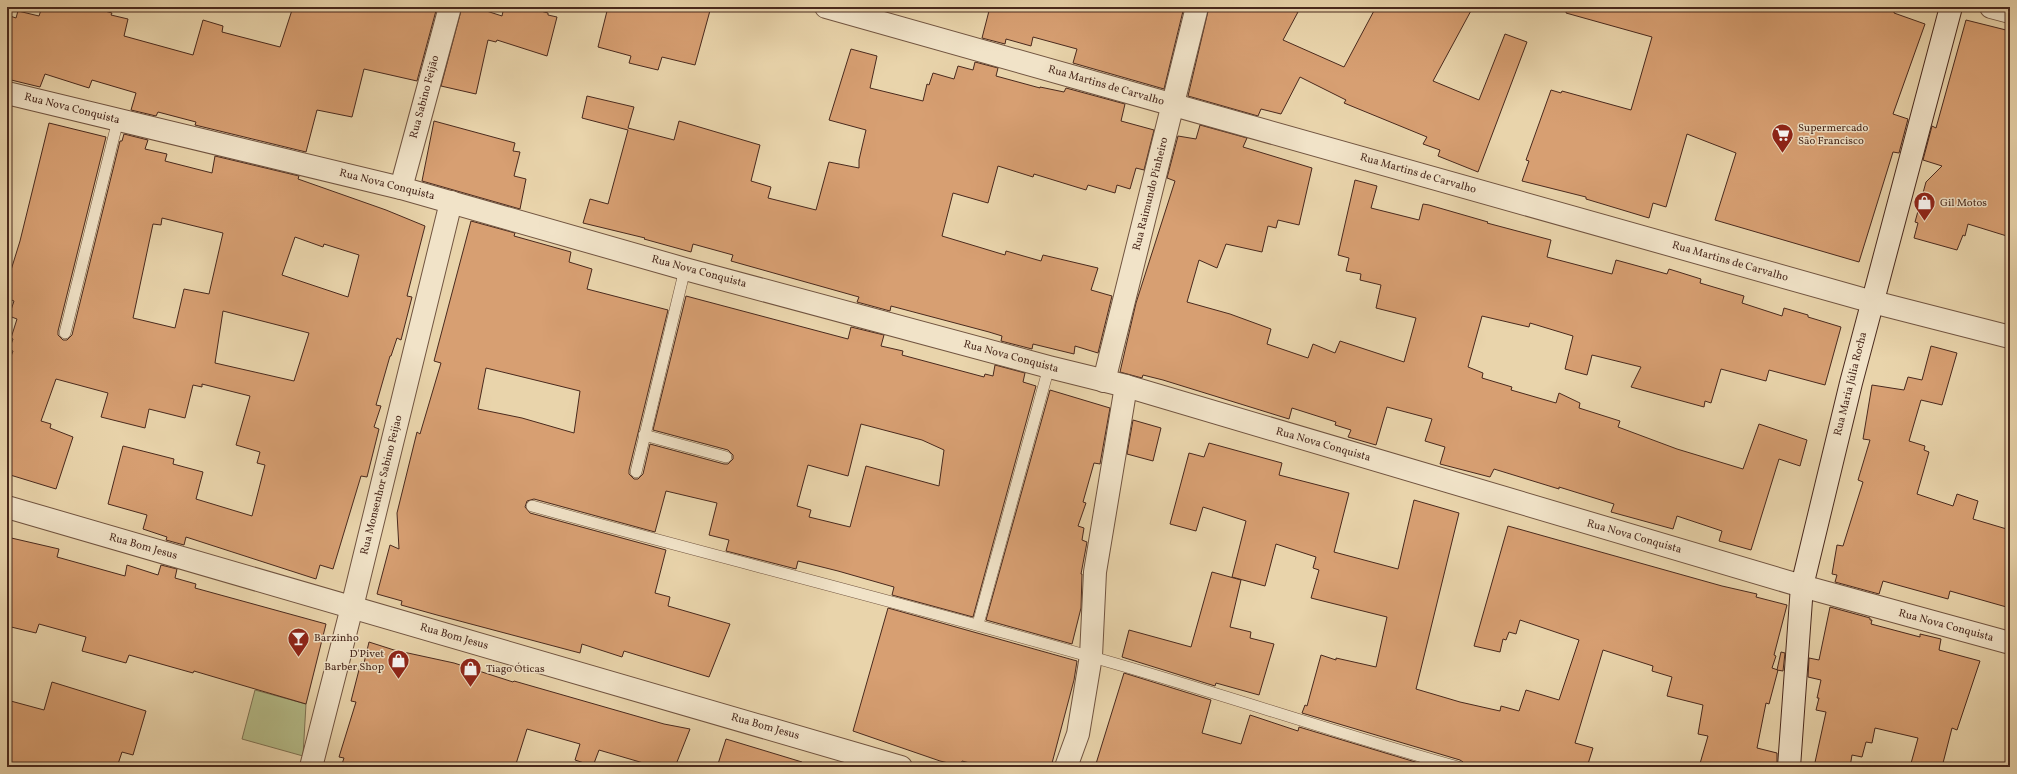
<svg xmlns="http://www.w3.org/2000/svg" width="2017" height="774" viewBox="0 0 2017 774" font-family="Vollkorn,serif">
<rect width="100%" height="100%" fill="#e9d4ab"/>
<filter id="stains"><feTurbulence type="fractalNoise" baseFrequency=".005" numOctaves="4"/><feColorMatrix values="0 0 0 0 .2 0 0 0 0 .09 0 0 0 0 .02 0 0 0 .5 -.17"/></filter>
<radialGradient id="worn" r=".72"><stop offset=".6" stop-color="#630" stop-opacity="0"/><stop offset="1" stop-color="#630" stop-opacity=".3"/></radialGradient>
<path fill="#b5bd8a" stroke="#7f7354" d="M 255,690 L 306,704 L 303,756 L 242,739 Z"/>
<g fill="#d79f72" stroke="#49291d" fill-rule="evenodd">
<path d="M 42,7 L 90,7 L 112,13 L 111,15 L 128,19 L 124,36 L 193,55 L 203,20 L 223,26 L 222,32 L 280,47 L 293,7 L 437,7 L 417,81 L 364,69 L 352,117 L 317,110 L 306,152 L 195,125 L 196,122 L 158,112 L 156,116 L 131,110 L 136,93 L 92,80 L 89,88 L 45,74 L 40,87 L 7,79 L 7,15 L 16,18 L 18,11 L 39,16 Z"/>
<path d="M 462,7 L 474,7 L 502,16 L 504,7 L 526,7 L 548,13 L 548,15 L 557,17 L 547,56 L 497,40 L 496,42 L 488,40 L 476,94 L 441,86 Z"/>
<path d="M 608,7 L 711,7 L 695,65 L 662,57 L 658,70 L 629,63 L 631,56 L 598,47 Z"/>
<path d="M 990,7 L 1184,7 L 1164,89 L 1073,63 L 1077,49 L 1033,37 L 1031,46 L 1006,39 L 1005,44 L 982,38 Z"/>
<path d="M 1209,7 L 1279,7 L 1298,12 L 1283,40 L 1344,67 L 1376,7 L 1473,7 L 1433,81 L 1479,100 L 1505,34 L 1527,42 L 1478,172 L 1438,156 L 1440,150 L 1423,144 L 1427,137 L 1344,103 L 1346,100 L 1300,77 L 1281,114 L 1261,109 L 1258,116 L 1188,96 Z"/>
<path d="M 1567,7 L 1895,7 L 1894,13 L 1925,24 L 1893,114 L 1908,119 L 1899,153 L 1893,152 L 1859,262 L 1715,220 L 1736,153 L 1687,134 L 1666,207 L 1653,203 L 1649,218 L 1586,199 L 1586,197 L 1522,181 L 1529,161 L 1526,160 L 1551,90 L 1561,93 L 1562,91 L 1631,110 L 1652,37 L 1566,13 Z"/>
<path d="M 1966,20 L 2010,31 L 2010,237 L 1968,224 L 1965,236 L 1963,235 L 1957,250 L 1914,238 L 1918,223 L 1915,222 L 1926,182 L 1942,166 L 1923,160 L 1932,126 L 1936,128 Z"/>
<path d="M 851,49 L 877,56 L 870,88 L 923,101 L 927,84 L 929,85 L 933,73 L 954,79 L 958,66 L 973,70 L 975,62 L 998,68 L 996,76 L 1040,88 L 1040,87 L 1064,92 L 1066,88 L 1125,104 L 1121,121 L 1154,130 L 1144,170 L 1136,168 L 1130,189 L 1117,185 L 1115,193 L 1088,185 L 1086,190 L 1034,174 L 1033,177 L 998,166 L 988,203 L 953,193 L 942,236 L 1005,255 L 1006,251 L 1041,261 L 1043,255 L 1098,268 L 1091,290 L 1112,296 L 1098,353 L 1075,346 L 1074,354 L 1033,344 L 1032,349 L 1001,341 L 1002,336 L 989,332 L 891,306 L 890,311 L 857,302 L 859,297 L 731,261 L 733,255 L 693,244 L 691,252 L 644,239 L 645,238 L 583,223 L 590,199 L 608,204 L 628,130 L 582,118 L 587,96 L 634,107 L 628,128 L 674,140 L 679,121 L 760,145 L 751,181 L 771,187 L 768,198 L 816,210 L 829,162 L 859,168 L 859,160 L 866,130 L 829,120 Z"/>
<path d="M 434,121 L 515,143 L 513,151 L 520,152 L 514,176 L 526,179 L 520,209 L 422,181 Z"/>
<path d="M 49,123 L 106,137 L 58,331 L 58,335 L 63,340 L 67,340 L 72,335 L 120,141 L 122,141 L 124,134 L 148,140 L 145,149 L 167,154 L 165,161 L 212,173 L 215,156 L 299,176 L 298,179 L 386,210 L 425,226 L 407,296 L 412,297 L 401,340 L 397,338 L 391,356 L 390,356 L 376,405 L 381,406 L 374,427 L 379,429 L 367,477 L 361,476 L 333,569 L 320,565 L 316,579 L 186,537 L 184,545 L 166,540 L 167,537 L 143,529 L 147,515 L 108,504 L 123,446 L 174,459 L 173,464 L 203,472 L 196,499 L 252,516 L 265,465 L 257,463 L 260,452 L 236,445 L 250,396 L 202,384 L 202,387 L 193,385 L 185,418 L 149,409 L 145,428 L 101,417 L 108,393 L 56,379 L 41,421 L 51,424 L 50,428 L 73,437 L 56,489 L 7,474 L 7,367 L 13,351 L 9,350 L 13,339 L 11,338 L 17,319 L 9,316 L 14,301 L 7,298 L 7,283 L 20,241 ZM 162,218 L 223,233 L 209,294 L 184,289 L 175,328 L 133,318 L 153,224 L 161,225 ZM 295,237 L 323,247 L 324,244 L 359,255 L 348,297 L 282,275 ZM 223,311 L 309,333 L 294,381 L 215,363 Z"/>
<path d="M 1200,125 L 1247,138 L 1243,147 L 1312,168 L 1299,225 L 1278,220 L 1276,228 L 1268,226 L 1262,252 L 1226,244 L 1217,268 L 1199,260 L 1187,302 L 1230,314 L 1271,329 L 1267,344 L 1308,358 L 1313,344 L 1335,353 L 1340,341 L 1404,362 L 1416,318 L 1376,308 L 1381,285 L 1360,280 L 1361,274 L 1346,271 L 1349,258 L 1338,255 L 1355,180 L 1377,186 L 1371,208 L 1419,220 L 1423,204 L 1429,205 L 1488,222 L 1487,223 L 1551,240 L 1547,257 L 1612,274 L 1616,260 L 1667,274 L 1669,269 L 1701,279 L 1700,283 L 1744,296 L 1742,303 L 1782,316 L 1784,308 L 1808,315 L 1808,317 L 1841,327 L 1825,385 L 1769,370 L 1766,381 L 1721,369 L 1711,403 L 1705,401 L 1704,407 L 1631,387 L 1641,367 L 1592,355 L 1587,375 L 1565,369 L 1573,336 L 1530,323 L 1529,327 L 1482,316 L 1468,367 L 1483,373 L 1482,378 L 1512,387 L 1511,390 L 1556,403 L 1559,393 L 1580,403 L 1579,408 L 1620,421 L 1618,427 L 1677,449 L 1743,469 L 1759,424 L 1807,440 L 1800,466 L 1779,459 L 1751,550 L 1719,541 L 1722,531 L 1677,516 L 1673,529 L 1611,512 L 1614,504 L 1559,487 L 1559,489 L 1494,469 L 1490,477 L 1440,464 L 1445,447 L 1425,441 L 1432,419 L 1387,407 L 1376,445 L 1348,437 L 1351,430 L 1335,425 L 1336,422 L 1292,408 L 1289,419 L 1163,380 L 1143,375 L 1142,378 L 1120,372 L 1136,303 L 1175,181 L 1167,178 L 1178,136 L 1196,139 Z"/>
<path d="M 471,221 L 515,233 L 514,236 L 571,252 L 569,262 L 592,269 L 587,289 L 668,310 L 629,470 L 629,474 L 634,479 L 638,479 L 643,474 L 650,444 L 724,464 L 728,464 L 733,459 L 733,455 L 728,450 L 653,430 L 686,296 L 848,339 L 851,327 L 884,335 L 881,346 L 903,351 L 902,355 L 984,377 L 985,374 L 993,376 L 995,365 L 1025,373 L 1023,382 L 1036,386 L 973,617 L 892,595 L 894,587 L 838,571 L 798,561 L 796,569 L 726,551 L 729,540 L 709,535 L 717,503 L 666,491 L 655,532 L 534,499 L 527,501 L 525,507 L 530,513 L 666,550 L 655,593 L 670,597 L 668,606 L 730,624 L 709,677 L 624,651 L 622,657 L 582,644 L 580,653 L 437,615 L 401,605 L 402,601 L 377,594 L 390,545 L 399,549 L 397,513 L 417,432 L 420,434 L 441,363 L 434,361 ZM 486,368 L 580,391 L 574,433 L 522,418 L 478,409 ZM 861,424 L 922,440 L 944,450 L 939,486 L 866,466 L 850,527 L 809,517 L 811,510 L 797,506 L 808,465 L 848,476 Z"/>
<path d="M 1931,346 L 1957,353 L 1942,405 L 1921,400 L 1909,441 L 1925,446 L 1924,450 L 1929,452 L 1917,494 L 1953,506 L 1957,494 L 1978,501 L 1973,519 L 2010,530 L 2010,608 L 1950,591 L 1948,599 L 1883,581 L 1879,594 L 1835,582 L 1837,575 L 1832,574 L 1837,545 L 1843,546 L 1863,482 L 1858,480 L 1870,440 L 1863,439 L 1872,385 L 1904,390 L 1908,377 L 1922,380 Z"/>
<path d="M 1050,390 L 1110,408 L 1100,464 L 1094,463 L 1083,502 L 1086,503 L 1078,526 L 1084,528 L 1082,540 L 1087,542 L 1081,574 L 1082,574 L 1081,608 L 1072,644 L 986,620 Z"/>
<path d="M 1133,420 L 1161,428 L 1153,461 L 1127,454 Z"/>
<path d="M 1209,443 L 1282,463 L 1279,475 L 1349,493 L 1334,552 L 1398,569 L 1414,500 L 1459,513 L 1416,689 L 1460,702 L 1500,711 L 1501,706 L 1519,711 L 1526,690 L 1559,700 L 1579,640 L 1520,620 L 1516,634 L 1509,632 L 1506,640 L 1503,639 L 1500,652 L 1474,646 L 1508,526 L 1722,586 L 1757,594 L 1756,597 L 1787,605 L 1774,655 L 1776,656 L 1772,668 L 1778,670 L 1769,704 L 1766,703 L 1757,748 L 1777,753 L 1777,767 L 1699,767 L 1708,736 L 1698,734 L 1703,705 L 1667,696 L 1672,677 L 1652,671 L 1653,666 L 1603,650 L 1575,743 L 1593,748 L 1587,767 L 1465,767 L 1463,762 L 1460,760 L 1302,713 L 1305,705 L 1307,706 L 1321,655 L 1336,660 L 1336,658 L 1376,667 L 1387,617 L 1311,598 L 1319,570 L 1313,568 L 1316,557 L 1276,544 L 1265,586 L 1232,577 L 1246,521 L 1203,507 L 1196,531 L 1170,524 L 1189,453 L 1204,457 Z"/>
<path d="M 7,537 L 59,549 L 57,557 L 125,576 L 127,565 L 158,575 L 161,565 L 177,569 L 175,578 L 196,584 L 195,588 L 326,624 L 306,704 L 194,671 L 193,673 L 129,655 L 126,663 L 82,651 L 86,637 L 39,624 L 36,633 L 7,626 Z"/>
<path d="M 1212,572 L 1241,580 L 1230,627 L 1251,632 L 1250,638 L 1274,644 L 1259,695 L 1216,683 L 1215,686 L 1122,657 L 1129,630 L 1191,647 Z"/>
<path d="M 1830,607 L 1870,618 L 1870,620 L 1872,620 L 1871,624 L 1920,637 L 1920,634 L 1941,639 L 1939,650 L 1980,661 L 1957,730 L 1952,728 L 1942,767 L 1910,767 L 1918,738 L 1875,728 L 1872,743 L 1866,742 L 1862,757 L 1852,755 L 1850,767 L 1814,767 L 1826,712 L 1816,710 L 1819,698 L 1817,698 L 1821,680 L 1808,677 L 1809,658 L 1819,660 Z"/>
<path d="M 888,608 L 1077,661 L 1074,680 L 1051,767 L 985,767 L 962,761 L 961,766 L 940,761 L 853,731 Z"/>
<path d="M 369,642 L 394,650 L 454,663 L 513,682 L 514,681 L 664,724 L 690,729 L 675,767 L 657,767 L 599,750 L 593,766 L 575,760 L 580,744 L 527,729 L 515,767 L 341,767 L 344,758 L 339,757 L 356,702 L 351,701 L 361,662 L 364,663 Z"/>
<path d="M 1781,652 L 1785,653 L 1783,671 L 1777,670 Z"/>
<path d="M 1124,673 L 1211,700 L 1202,733 L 1241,744 L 1250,715 L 1298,731 L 1299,727 L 1432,767 L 1095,767 Z"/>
<path d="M 52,682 L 146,711 L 133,755 L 122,752 L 117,767 L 7,767 L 7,700 L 44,710 Z"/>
<path d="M 726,739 L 802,762 L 801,767 L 717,767 Z"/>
</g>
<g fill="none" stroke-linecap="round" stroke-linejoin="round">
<defs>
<g id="lane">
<path d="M 65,333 L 118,120"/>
<path d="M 644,435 L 726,457"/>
<path d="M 636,472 L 685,269"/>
<path d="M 532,506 C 718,557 906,604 1092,657 C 1214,691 1335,733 1458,767"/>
<path d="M 978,624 L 1049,367"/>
</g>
<g id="street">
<path d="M 826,7 L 1873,302 L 2010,337"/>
<path d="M 1991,7 L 2010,12"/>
<path d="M 7,93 L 401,188 L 685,269 L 1049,367 L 1126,386 L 1802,586 L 2010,643"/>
<path d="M 401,188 L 450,7"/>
<path d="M 1104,381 L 1197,7"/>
<path d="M 7,507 L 901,767"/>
<path d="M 311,767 L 352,607 L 451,202"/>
<path d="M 1066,767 L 1078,734 L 1091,656 L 1095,572 L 1126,386"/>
</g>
<path id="secondary" d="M 1789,767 L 1802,586 L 1851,383 L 1951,7"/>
</defs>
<use href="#lane" stroke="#715440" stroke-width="12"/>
<use href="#street" stroke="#715440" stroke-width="24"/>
<use href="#secondary" stroke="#49291d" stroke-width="24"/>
<use href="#lane" stroke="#f1e3c8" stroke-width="11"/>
<use href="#street" stroke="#f1e3c8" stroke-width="22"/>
<use href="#secondary" stroke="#f1e3c8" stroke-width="22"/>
</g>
<defs>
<symbol id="supermarket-pin" viewBox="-11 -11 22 30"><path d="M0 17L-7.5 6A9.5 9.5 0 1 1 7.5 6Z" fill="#8f2418" stroke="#f1e3c8"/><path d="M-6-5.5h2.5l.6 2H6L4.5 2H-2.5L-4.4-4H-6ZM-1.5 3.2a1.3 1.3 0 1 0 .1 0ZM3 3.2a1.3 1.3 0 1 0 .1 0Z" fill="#fff"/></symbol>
<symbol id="shop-pin" viewBox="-11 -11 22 30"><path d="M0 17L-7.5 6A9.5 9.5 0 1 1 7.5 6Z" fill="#8f2418" stroke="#f1e3c8"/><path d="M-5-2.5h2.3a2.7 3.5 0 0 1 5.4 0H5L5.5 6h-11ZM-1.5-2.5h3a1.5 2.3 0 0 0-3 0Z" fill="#fff"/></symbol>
<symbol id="bar-pin" viewBox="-11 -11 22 30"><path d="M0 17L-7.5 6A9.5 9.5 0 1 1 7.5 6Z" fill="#8f2418" stroke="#f1e3c8"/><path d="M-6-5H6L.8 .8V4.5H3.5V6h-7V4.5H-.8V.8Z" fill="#fff"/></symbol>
</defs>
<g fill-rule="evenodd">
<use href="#supermarket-pin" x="1770" y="122" width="25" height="34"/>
<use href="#shop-pin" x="1912" y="190" width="25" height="34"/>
<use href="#bar-pin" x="286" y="626" width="25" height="34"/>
<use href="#shop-pin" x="386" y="648" width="25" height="34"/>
<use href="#shop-pin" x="458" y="656" width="25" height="34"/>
</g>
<g text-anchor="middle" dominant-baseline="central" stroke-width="3" stroke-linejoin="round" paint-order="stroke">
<g font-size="11" fill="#49291d" stroke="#f1e3c8">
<text transform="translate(1106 86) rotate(16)">Rua Martins de Carvalho</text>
<text transform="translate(425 97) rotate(-75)">Rua Sabino Feijão</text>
<text transform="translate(72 109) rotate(14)">Rua Nova Conquista</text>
<text transform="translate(1418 174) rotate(16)">Rua Martins de Carvalho</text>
<text transform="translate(387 185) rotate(14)">Rua Nova Conquista</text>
<text transform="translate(1151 194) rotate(-76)">Rua Raimundo Pinheiro</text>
<text transform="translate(1730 262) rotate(16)">Rua Martins de Carvalho</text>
<text transform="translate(699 272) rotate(15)">Rua Nova Conquista</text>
<text transform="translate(1011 357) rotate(15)">Rua Nova Conquista</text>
<text transform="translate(1851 384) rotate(-76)">Rua Maria Júlia Rocha</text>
<text transform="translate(1323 445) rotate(16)">Rua Nova Conquista</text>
<text transform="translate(382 485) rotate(-76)">Rua Monsenhor Sabino Feijao</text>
<text transform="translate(1634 537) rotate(16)">Rua Nova Conquista</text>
<text transform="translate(143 547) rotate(16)">Rua Bom Jesus</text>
<text transform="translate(1946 626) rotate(15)">Rua Nova Conquista</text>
<text transform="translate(454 637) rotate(16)">Rua Bom Jesus</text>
<text transform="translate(765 727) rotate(16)">Rua Bom Jesus</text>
</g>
<g font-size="11" fill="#49291d" stroke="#f1e3c8" text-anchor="start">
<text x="1798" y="128">Supermercado<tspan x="1798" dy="13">São Francisco</tspan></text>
<text x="1940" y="203">Gil Motos</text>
<text x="314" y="638">Barzinho</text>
<text x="384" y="654" text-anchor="end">D'Pivet<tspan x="384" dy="13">Barber Shop</tspan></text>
<text x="486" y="669">Tiago Óticas</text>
</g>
</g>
<rect width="2017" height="774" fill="none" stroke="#e9d4ab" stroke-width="24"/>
<rect x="8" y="8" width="2001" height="758" fill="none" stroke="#49291d" stroke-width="2"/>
<rect x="12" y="12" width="1993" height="750" fill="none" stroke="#49291d"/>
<rect width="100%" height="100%" filter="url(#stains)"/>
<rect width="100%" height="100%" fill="url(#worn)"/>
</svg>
